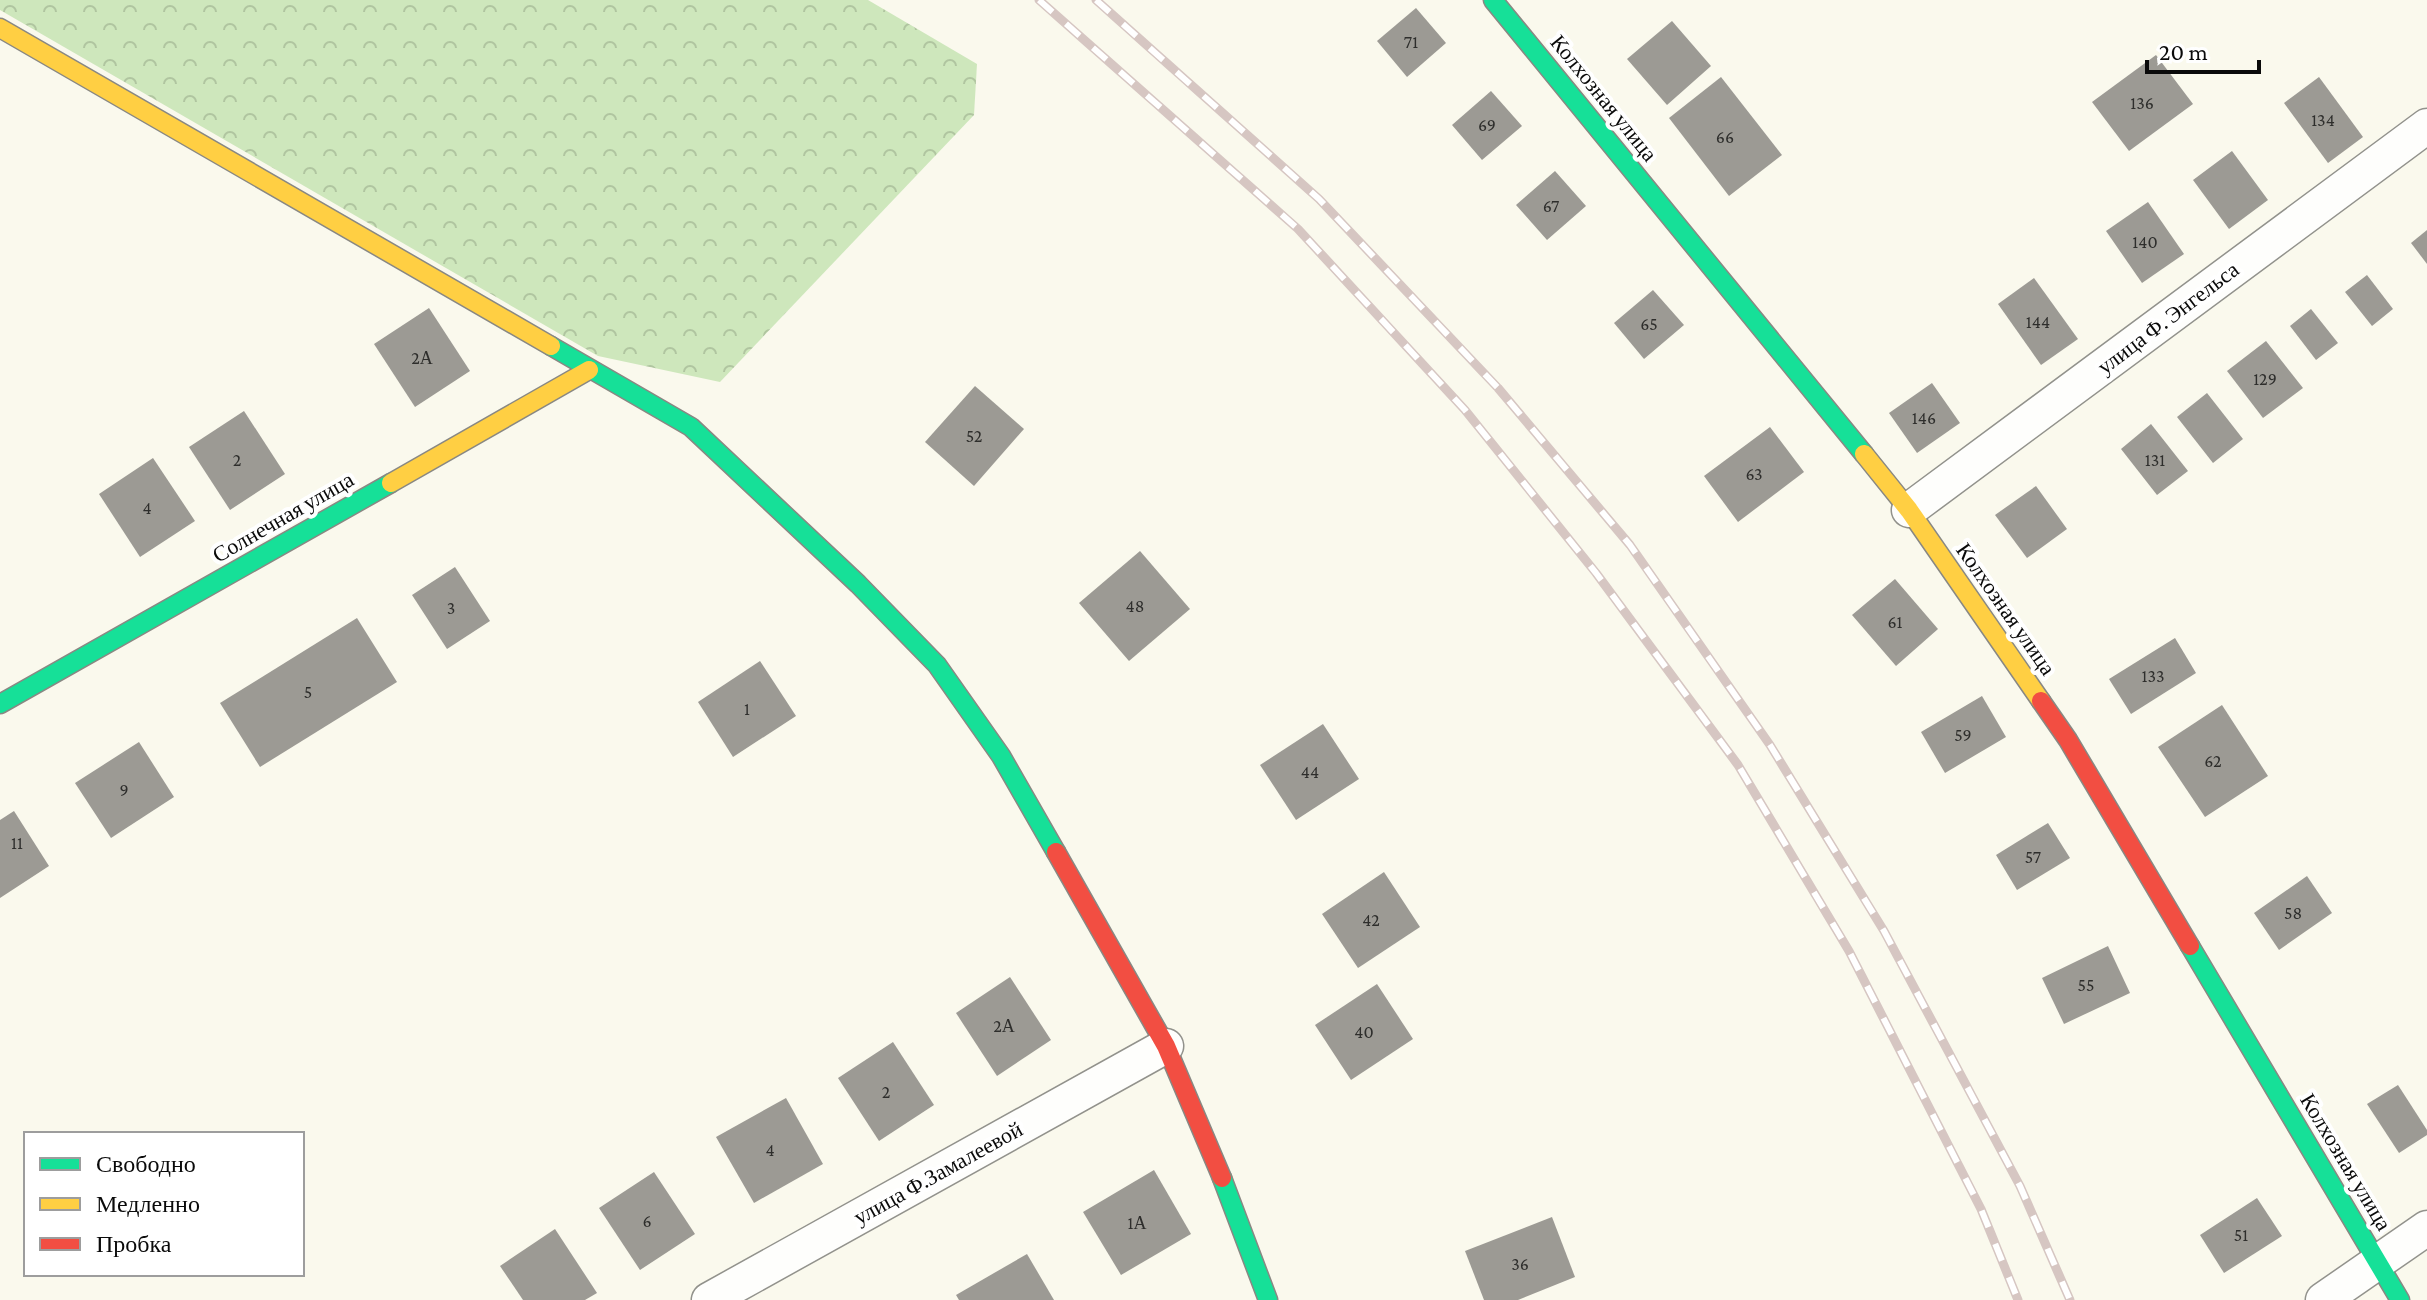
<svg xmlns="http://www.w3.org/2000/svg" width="2427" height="1300" viewBox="0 0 2427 1300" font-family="'Crimson Pro',serif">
<defs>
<pattern id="forest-crowns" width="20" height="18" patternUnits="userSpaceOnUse" patternTransform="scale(2)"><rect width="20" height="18" fill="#cee7bc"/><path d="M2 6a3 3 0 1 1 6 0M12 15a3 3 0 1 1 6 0" fill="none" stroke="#b0c5a0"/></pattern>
</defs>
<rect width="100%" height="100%" fill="#faf9ed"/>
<path fill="url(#forest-crowns)" d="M 0,0 L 868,0 L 977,64 L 974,115 L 720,382 L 598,356 L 0,10 Z"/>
<g fill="#9c9a94">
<path d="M 1416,8 L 1446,43 L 1407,77 L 1377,41 Z"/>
<path d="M 1672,21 L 1711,66 L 1667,105 L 1627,59 Z"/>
<path d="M 2156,55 L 2193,104 L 2129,151 L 2092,102 Z"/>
<path d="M 1721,77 L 1782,155 L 1729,196 L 1669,118 Z"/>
<path d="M 2319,77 L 2363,137 L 2328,163 L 2284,103 Z"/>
<path d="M 1491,91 L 1522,126 L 1482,160 L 1452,125 Z"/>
<path d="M 2232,151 L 2268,200 L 2229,229 L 2193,180 Z"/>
<path d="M 1555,171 L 1586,206 L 1547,240 L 1516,205 Z"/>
<path d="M 2148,202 L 2184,254 L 2142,283 L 2106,231 Z"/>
<path d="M 2427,230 L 2427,264 L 2411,243 Z"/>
<path d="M 2367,275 L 2393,309 L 2372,326 L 2345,292 Z"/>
<path d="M 2034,278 L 2078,339 L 2041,365 L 1998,304 Z"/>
<path d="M 1653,290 L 1684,325 L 1644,359 L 1614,323 Z"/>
<path d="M 429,308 L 470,371 L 415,407 L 374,344 Z"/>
<path d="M 2311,309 L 2338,343 L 2316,360 L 2290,326 Z"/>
<path d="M 2266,341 L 2303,388 L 2263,418 L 2227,371 Z"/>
<path d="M 1932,383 L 1960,423 L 1917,453 L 1889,413 Z"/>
<path d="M 975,386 L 1024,429 L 974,486 L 925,442 Z"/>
<path d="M 2207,393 L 2243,439 L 2213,463 L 2177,417 Z"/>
<path d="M 244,411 L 285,474 L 230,510 L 189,447 Z"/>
<path d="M 2151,424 L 2188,471 L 2157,495 L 2121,449 Z"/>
<path d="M 1770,427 L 1804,472 L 1738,522 L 1704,476 Z"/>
<path d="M 153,458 L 195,521 L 140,557 L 99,494 Z"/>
<path d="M 2036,486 L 2067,529 L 2027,558 L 1995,515 Z"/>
<path d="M 1140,551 L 1190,609 L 1129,661 L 1079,603 Z"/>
<path d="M 455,567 L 490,621 L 447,649 L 412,595 Z"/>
<path d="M 1895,579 L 1938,629 L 1896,666 L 1852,615 Z"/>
<path d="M 357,618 L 397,682 L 260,767 L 220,703 Z"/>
<path d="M 2175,638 L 2196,673 L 2131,714 L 2109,679 Z"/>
<path d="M 760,661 L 796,716 L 733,757 L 698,702 Z"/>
<path d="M 1982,696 L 2006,737 L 1945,773 L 1921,732 Z"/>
<path d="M 2222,705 L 2268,776 L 2205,817 L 2158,747 Z"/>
<path d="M 1323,724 L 1359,779 L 1296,820 L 1260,765 Z"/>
<path d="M 139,742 L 174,797 L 111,838 L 75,783 Z"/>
<path d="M 14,811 L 49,866 L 0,898 L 0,820 Z"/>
<path d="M 2048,823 L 2070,858 L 2017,890 L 1996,855 Z"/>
<path d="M 1384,872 L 1420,927 L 1358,968 L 1322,914 Z"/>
<path d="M 2307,876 L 2332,913 L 2279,950 L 2254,913 Z"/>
<path d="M 2108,946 L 2130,993 L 2064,1024 L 2042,978 Z"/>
<path d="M 1010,977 L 1051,1040 L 997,1076 L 956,1013 Z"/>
<path d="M 1377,984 L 1413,1039 L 1351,1080 L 1315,1025 Z"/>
<path d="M 893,1042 L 934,1105 L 879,1141 L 838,1078 Z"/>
<path d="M 2398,1085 L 2427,1130 L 2427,1135 L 2399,1153 L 2367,1104 Z"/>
<path d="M 786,1098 L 823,1164 L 754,1203 L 716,1137 Z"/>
<path d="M 1154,1170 L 1191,1234 L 1121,1275 L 1083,1212 Z"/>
<path d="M 654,1172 L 695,1234 L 640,1270 L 599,1208 Z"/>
<path d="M 2257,1198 L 2282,1236 L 2224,1273 L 2200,1235 Z"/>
<path d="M 1552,1217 L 1575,1277 L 1518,1300 L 1484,1300 L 1465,1251 Z"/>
<path d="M 555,1229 L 597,1293 L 585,1300 L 523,1300 L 500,1266 Z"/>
<path d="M 1027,1254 L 1054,1300 L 959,1300 L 956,1295 Z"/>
</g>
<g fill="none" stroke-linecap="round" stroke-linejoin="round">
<defs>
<g id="street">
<path d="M 1909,510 L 2427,126"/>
<path d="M 709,1300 L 1166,1046"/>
<path d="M 2323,1300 L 2427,1228"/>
</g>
<g id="fast">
<path d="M 1493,0 L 1864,454"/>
<path d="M 551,346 L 691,427 L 858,584 L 937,665 L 1001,756 L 1056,852"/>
<path d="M 0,704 L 391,483"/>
<path d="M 2190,946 L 2400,1300"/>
<path d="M 1222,1178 L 1268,1300"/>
</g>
<g id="slow">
<path d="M 0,28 L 551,346"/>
<path d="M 1864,454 L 1909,510 L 2041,701"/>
<path d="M 391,483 L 589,370"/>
</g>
<g id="jam">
<path d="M 2041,701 L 2068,740 L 2190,946"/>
<path d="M 1056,852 L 1166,1046 L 1222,1178"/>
</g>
</defs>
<use href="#street" stroke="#92928c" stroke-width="37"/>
<use href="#fast" stroke="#898883" stroke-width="21"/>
<use href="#slow" stroke="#898883" stroke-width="21"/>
<use href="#jam" stroke="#898883" stroke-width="21"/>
<use href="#street" stroke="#fefefc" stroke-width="34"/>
<use href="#fast" stroke="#16e098" stroke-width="18"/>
<use href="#slow" stroke="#ffcf43" stroke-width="18"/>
<use href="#jam" stroke="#f24e42" stroke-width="18"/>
<defs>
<g id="rail">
<path d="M 1039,0 L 1298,229 L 1465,410 L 1596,573 L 1738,765 L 1849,951 L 1981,1209 L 2018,1300"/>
<path d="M 1096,0 L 1319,199 L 1498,388 L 1630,545 L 1770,745 L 1884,931 L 2020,1186 L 2070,1300"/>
</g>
</defs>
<use href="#rail" stroke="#d6c6c2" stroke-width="9"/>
<use href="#rail" stroke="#fff" stroke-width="6" stroke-dasharray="18" stroke-linecap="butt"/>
</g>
<g text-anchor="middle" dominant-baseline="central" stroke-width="8" stroke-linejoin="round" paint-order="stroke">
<g font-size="18" fill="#2e2e2c">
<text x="1411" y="42">71</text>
<text x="2142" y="103">136</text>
<text x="2323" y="120">134</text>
<text x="1487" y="125">69</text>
<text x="1725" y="137">66</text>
<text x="1551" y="206">67</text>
<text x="2145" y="242">140</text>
<text x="2038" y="322">144</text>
<text x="1649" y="324">65</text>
<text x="422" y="358">2А</text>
<text x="2265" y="379">129</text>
<text x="1924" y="418">146</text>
<text x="974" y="436">52</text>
<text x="237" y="460">2</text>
<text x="2155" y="460">131</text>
<text x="1754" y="474">63</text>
<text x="147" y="508">4</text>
<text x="1135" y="606">48</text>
<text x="451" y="608">3</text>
<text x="1895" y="622">61</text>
<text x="2153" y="676">133</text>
<text x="308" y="692">5</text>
<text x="747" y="709">1</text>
<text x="1963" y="735">59</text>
<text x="2213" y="761">62</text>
<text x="1310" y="772">44</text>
<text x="124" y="790">9</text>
<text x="17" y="843">11</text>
<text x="2033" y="857">57</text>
<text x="2293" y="913">58</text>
<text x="1371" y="920">42</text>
<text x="2086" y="985">55</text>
<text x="1004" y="1026">2А</text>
<text x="1364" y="1032">40</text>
<text x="886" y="1092">2</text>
<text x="770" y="1150">4</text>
<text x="647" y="1221">6</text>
<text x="1137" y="1223">1А</text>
<text x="2241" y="1235">51</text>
<text x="1520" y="1264">36</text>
</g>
<g font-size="22" fill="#0a0a0a" stroke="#fff">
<text transform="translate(1604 98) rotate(51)">Колхозная улица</text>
<text transform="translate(2168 318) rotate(-37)">улица Ф. Энгельса</text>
<text transform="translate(283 517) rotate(-30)">Солнечная улица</text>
<text transform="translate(2006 609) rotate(55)">Колхозная улица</text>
<text transform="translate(2346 1162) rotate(59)">Колхозная улица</text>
<text transform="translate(938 1173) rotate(-29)">улица Ф.Замалеевой</text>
</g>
</g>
<rect x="24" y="1132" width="280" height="144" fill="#ffffff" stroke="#9d9d9d" stroke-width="2"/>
<rect x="40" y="1158" width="40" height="12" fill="#16e098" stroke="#9d9d9d" stroke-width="2"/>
<text x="96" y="1172" font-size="24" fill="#0a0a0a">Свободно</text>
<rect x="40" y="1198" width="40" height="12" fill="#ffcf43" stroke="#9d9d9d" stroke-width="2"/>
<text x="96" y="1212" font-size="24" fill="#0a0a0a">Медленно</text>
<rect x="40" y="1238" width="40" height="12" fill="#f24e42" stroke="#9d9d9d" stroke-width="2"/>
<text x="96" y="1252" font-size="24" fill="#0a0a0a">Пробка</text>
<path d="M2147 60v12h112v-12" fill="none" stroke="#0a0a0a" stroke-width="4"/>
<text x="2159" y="60" font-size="24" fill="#0a0a0a" stroke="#ffffff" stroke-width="6" paint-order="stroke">20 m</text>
</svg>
